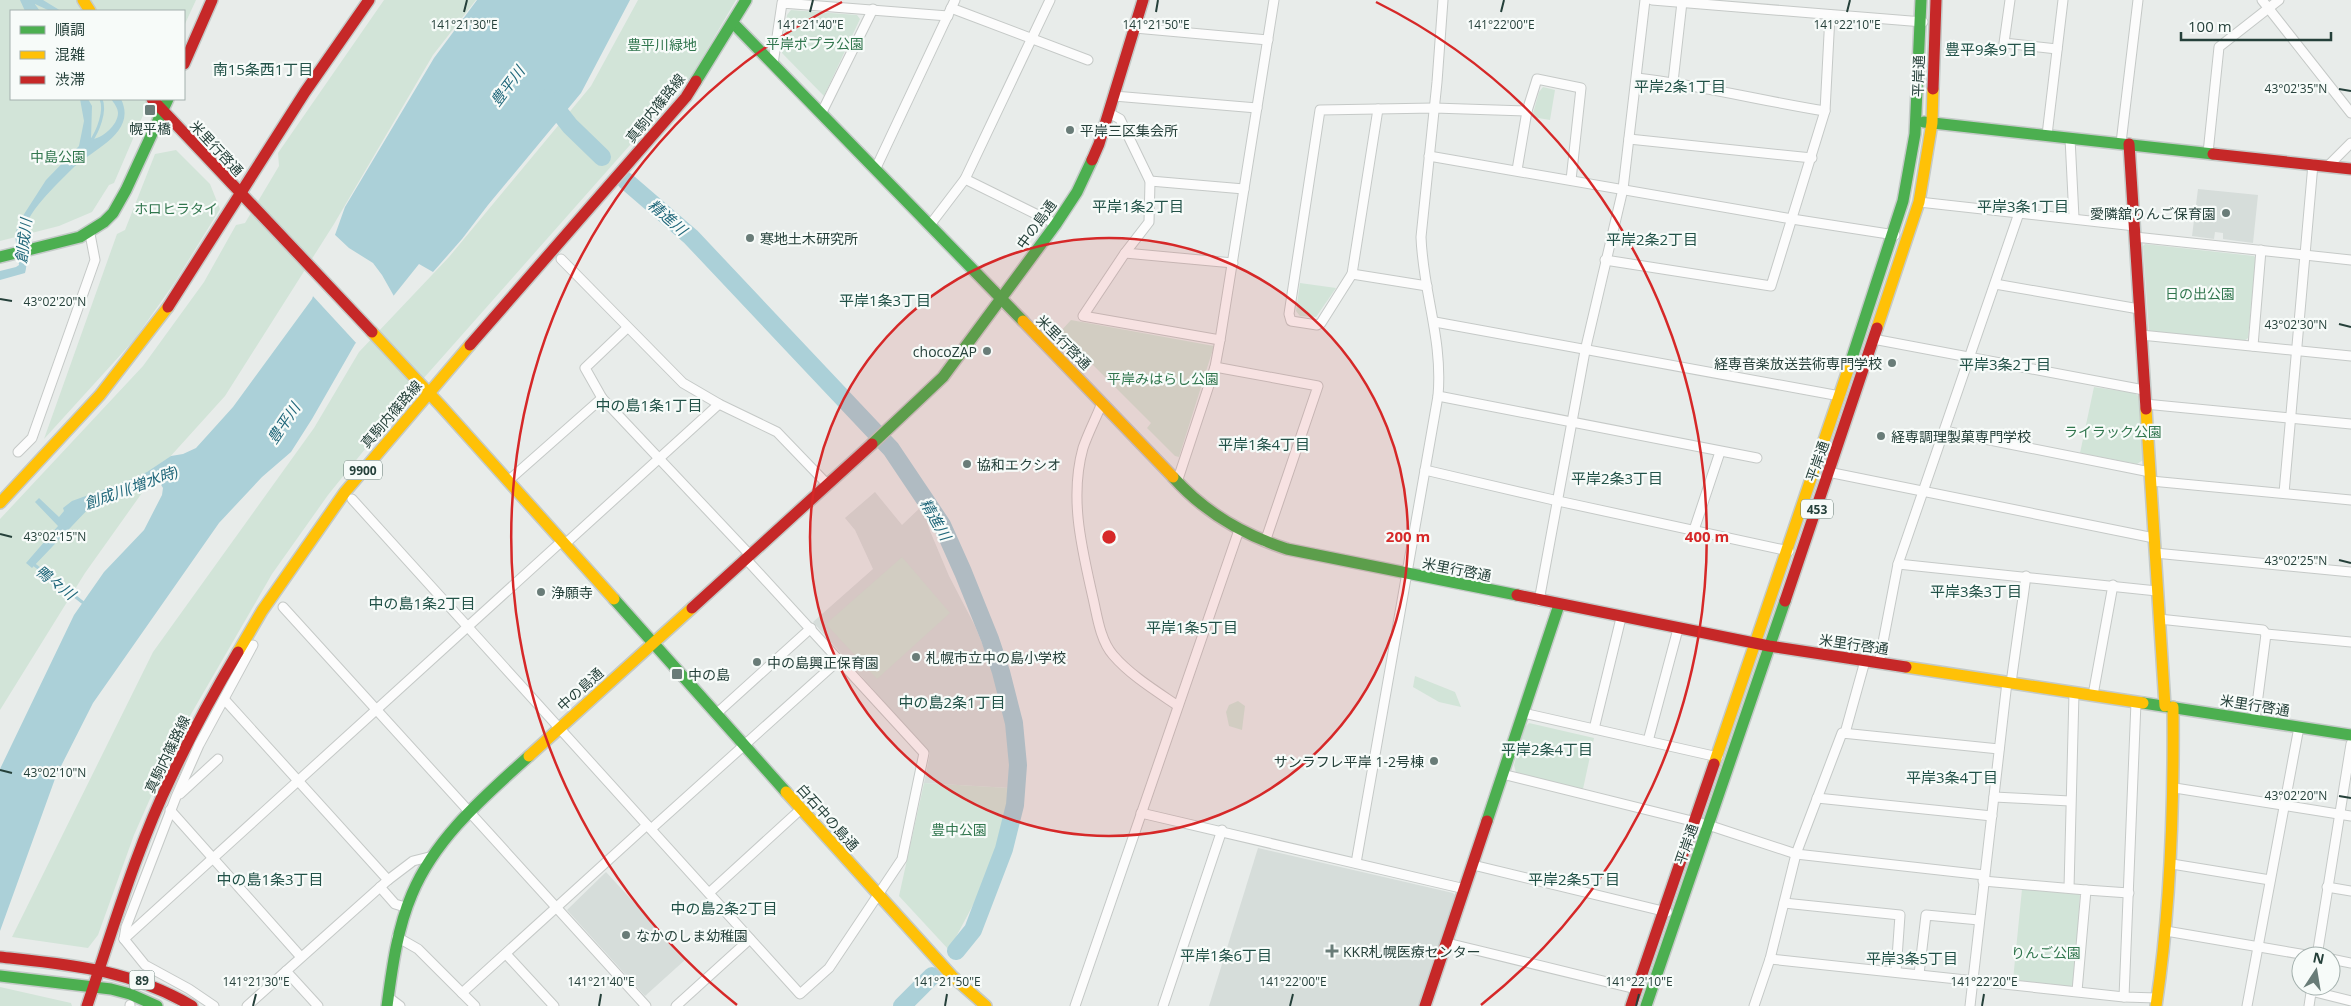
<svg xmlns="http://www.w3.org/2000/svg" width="2351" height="1006" viewBox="0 0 2351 1006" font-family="'Open Sans','Noto Sans JP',sans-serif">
<rect width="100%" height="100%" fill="#e8ecea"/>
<g fill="#d6ddda">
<path d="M 2198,189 L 2258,195 L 2253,243 L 2223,239 L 2223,233 L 2215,232 L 2214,239 L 2192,236 Z"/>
<path d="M 875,492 L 902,525 L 922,506 L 930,531 L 949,576 L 975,626 L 1000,687 L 1012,742 L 1010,788 L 924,783 L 930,753 L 813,622 L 873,569 L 855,530 L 845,518 Z"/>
<path d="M 1258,848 L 1453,893 L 1456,896 L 1419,1006 L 1209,1006 Z"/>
<path d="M 606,872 L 686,959 L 645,996 L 567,910 Z"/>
</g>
<g fill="#d2e4d8">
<path d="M 0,0 L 196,0 L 184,26 L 184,11 L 11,11 L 11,99 L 150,99 L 114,183 L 109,185 L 92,212 L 59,226 L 0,241 Z"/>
<path d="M 384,0 L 476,0 L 433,55 L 334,224 L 225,396 L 159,469 L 85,573 L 0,710 L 0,519 L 143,366 L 204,282 L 236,225 L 245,223 L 279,166 L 278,153 Z"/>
<path d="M 638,0 L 736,0 L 692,75 L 407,397 L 328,495 L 272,574 L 176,740 L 134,835 L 98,935 L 88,948 L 12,937 L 153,652 L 314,428 L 359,352 L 449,257 L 591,86 Z"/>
<path d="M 791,10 L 857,15 L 860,19 L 824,96 L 782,53 L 787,15 Z"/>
<path d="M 1543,87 L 1555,90 L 1550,120 L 1532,117 L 1539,92 Z"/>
<path d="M 176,150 L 210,184 L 220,209 L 175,282 L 134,340 L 44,439 L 117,234 L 125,230 L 155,154 Z"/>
<path d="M 2145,244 L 2254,256 L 2256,258 L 2248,338 L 2244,341 L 2149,331 L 2143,246 Z"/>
<path d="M 1300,283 L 1336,288 L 1316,317 L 1300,316 L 1296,311 Z"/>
<path d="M 1071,320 L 1214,346 L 1179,457 L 1175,456 L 1147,428 L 1151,423 L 1060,332 Z"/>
<path d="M 2094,387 L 2134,393 L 2140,397 L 2143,460 L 2137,464 L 2080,453 Z"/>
<path d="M 902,557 L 950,613 L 877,679 L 826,624 Z"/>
<path d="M 1415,676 L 1455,692 L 1461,707 L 1439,702 L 1413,687 Z"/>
<path d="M 1238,701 L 1245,706 L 1242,730 L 1229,726 L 1226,712 L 1229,705 Z"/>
<path d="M 1529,723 L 1594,738 L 1583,789 L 1516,773 L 1514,765 L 1525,727 Z"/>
<path d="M 924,783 L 1010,788 L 1003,839 L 988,877 L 949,950 L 899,896 Z"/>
<path d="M 2022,889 L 2080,894 L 2074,984 L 2070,987 L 2013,980 Z"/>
<path d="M 0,987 L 71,1003 L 72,1006 L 0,1006 Z"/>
</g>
<g fill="#abd0d8">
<path d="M 20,0 L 43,0 L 61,11 L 50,11 L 35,4 L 35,11 L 25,11 Z"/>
<path d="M 477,0 L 630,0 L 581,93 L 488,205 L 462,239 L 433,272 L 419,264 L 355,344 L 312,419 L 291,452 L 262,477 L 219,523 L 93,703 L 56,776 L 0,931 L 0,769 L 74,615 L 104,572 L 144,530 L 162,495 L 163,488 L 160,483 L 154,482 L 92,505 L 32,568 L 26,563 L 58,526 L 35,502 L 39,498 L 59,517 L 64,511 L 63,508 L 72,501 L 127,481 L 147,472 L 171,456 L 183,454 L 196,448 L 233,407 L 312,299 L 345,207 L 434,58 Z"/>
<path d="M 80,99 L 88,99 L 92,106 L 91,139 C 102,139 118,125 118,113 C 118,108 114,103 111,99 L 121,99 C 138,134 90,150 71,170 C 57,184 24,215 23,235 C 23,248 29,259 25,273 L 0,280 L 0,271 L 16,267 L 19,265 L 15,235 L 19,222 L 46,180 L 79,146 L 84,121 Z"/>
</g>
<path fill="#e8ecea" d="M 333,233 L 349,248 L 373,263 L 382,275 L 395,298 L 358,345 L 311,294 Z"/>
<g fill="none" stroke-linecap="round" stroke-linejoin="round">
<g stroke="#abd0d8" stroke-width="3">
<path d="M 30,0 L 38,11"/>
<path d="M 91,141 C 98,131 106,111 101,99"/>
<path d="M 32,563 L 86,605"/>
</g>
<g stroke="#abd0d8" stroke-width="18">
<path d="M 548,98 L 570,126 L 602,157"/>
<path d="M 626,181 L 691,237 L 891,449 L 942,525 L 963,572 L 990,639 L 1001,672 L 1014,723 L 1018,765 L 1015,805 L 1004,849 L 973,930 L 956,951"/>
<path d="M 902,1006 L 932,976"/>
</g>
<path stroke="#c1cac7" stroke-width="9" stroke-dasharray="9 4.5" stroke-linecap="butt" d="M 132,1000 L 143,971"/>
<defs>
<g id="street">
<path d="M 1652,0 L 1923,22"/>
<path d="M 2010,0 L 2004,43 L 2057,49"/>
<path d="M 2262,0 L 2351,113"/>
<path d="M 951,8 L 1088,60"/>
<path d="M 1135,28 L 1268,40"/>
<path d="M 773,64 L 782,3 L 948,16"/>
<path d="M 1637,78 C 1700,85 1762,101 1825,111"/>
<path d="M 1673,82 L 1682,2"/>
<path d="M 1114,96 L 1257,108"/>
<path d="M 1109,113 L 1120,119 L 1150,181 L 1149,222 L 1125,253 L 1083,316 L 1220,340"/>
<path d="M 821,114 L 873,9"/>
<path d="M 2047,135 L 2063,0"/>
<path d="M 2070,138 L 2074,218"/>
<path d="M 1629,139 L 1812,158"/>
<path d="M 2121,143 L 2138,0"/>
<path d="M 2208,153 L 2219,47 L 2279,0"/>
<path d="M 1429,156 L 1792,219 L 1895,235"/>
<path d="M 2328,166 L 2351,143"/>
<path d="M 875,170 L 955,0"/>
<path d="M 1517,170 L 1527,111 L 1537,79 L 1581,88 L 1571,180"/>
<path d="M 965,179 L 1056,224"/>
<path d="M 1150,181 L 1244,189"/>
<path d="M 1919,202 L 2135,226"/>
<path d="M 930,225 L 965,179 L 1050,0"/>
<path d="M 2135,237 L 2351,260"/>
<path d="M 1125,253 L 1233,263"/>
<path d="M 561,259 L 683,383 L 719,404 L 777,432 L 828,485"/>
<path d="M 1605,260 L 1771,286 L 1825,111 L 1830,15"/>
<path d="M 1352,274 L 1378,109"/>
<path d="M 1995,284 L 2139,309"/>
<path d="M 1427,286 L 1352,274 L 1321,323 L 1317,325 L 1291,321 L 1289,314 L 1320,110 L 1434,108 L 1527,111"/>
<path d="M 1435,322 L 1840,396"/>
<path d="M 627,328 L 585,368 L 602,398 L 750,555"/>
<path d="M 2141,335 L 2351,356"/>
<path d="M 1873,339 L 2144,390"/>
<path d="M 2253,346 L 2261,250"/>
<path d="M 1215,367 L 1318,386 L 1265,542"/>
<path d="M 1438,396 L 1757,458"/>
<path d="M 1102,403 C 1096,418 1088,433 1083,448 C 1069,498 1082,549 1093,598 C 1097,615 1100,640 1113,655 C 1130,675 1156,691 1178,706"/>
<path d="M 2145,404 L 2351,424"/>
<path d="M 1944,431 L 2150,472"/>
<path d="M 18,452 L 32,438 L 95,260 L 90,234"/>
<path d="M 1425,470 L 1558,501 L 1789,551"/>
<path d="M 1828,472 L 2154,538"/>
<path d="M 508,481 L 602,398"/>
<path d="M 2151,481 L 2351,500"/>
<path d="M 1177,482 L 1215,367 L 1220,340 L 1274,0"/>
<path d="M 2284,493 L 2313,164"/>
<path d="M 352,499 L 800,994 L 829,968 L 902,859 L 924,753 L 746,559"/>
<path d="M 1694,530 L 1720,452"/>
<path d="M 565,544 L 719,404"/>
<path d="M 2155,553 L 2351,572"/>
<path d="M 1898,564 L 2157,591"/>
<path d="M 1539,601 L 1585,351 L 1623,189 L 1645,0"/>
<path d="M 283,607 L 646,1006"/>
<path d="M 2159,619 L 2263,630 L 2266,634"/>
<path d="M 1879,663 L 1898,564 L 2019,213"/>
<path d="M 2011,683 L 2026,576"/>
<path d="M 2093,695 L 2113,585"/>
<path d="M 224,699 L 388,880 L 413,861 L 429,857"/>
<path d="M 1523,713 L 1718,757"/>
<path d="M 716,714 L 811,628"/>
<path d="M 2255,720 L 2266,634 L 2351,642"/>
<path d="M 1594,729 L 1621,618"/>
<path d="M 1845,733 L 1865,661"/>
<path d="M 1648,741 L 1678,629"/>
<path d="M 1502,774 L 1708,825 L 1796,854 L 1984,875"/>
<path d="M 2175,788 L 2351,816"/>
<path d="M 180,794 L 218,759"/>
<path d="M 1994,797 L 2070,801"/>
<path d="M 1817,798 L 1992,816"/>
<path d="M 170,810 L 301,957"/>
<path d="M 1141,813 L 1465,889"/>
<path d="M 651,829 L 839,660"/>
<path d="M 1356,863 L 1438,396 C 1443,339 1423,293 1421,237 L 1437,82 L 1443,0"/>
<path d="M 2172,864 L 2270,880"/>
<path d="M 1473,865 L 1667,912"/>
<path d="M 1983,881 L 2086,890 L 2077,991"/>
<path d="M 380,887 L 395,904 L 405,907"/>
<path d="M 2327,887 L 2351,891"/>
<path d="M 2069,888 L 2074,693"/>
<path d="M 2086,890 L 2129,893"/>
<path d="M 709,893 L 801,809"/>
<path d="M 1784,903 L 1900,915 L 1896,972"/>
<path d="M 2166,931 L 2312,956"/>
<path d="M 397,937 L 418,949 L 475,1006"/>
<path d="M 124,939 L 126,927 L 176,797 L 199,745 L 253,645"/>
<path d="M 1447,943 L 1636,989"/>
<path d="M 506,954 L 554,1006"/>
<path d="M 2317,956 L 2351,744"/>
<path d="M 1770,959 L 2124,997 L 2157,998"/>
<path d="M 2331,959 L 2351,963"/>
<path d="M 286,971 L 318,1006"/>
<path d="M 1919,974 L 1926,915 L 1979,920"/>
<path d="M 2311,991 L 2351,1001"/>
<path d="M 462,993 L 647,825"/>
<path d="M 388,997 L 400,1006"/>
<path d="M 2124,997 L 2136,702"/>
<path d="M 130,1006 L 130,1005"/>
<path d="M 214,1006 L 189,989 L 145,965 L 124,939 L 562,541"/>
<path d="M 247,1006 L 388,880"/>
<path d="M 676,1006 L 750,939"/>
<path d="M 1075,1006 L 1239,530"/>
<path d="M 1163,1006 L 1222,830"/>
<path d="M 1754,1006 L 1770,959 L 1796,854 L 1842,733 L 1999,749"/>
<path d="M 1970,1006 L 2007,682"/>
<path d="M 2247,1006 L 2299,727"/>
<path d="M 2309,1006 L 2312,986"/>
</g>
<g id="fast">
<path d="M 733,23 L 1023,321"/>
<path d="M 696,81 L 746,0"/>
<path d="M 1924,122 L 2213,154"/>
<path d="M 0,257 L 80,237 L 104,222 L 113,213 L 126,190 L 168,99"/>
<path d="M 1849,367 L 1903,201 L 1915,134 L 1921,0"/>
<path d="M 872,444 L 943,377 L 1056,224 L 1077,192 L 1092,160"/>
<path d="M 1173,477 C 1204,512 1244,535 1287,549 L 1517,595"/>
<path d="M 614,599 L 786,792"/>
<path d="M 2143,703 L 2351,735"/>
<path d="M 1487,821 L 1559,605"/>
<path d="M 0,976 L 111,989 L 130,994 L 157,1006"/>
<path d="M 387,1006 C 392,969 397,929 412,894 C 436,837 484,797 529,756"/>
<path d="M 1646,1006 L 1785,601"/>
</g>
<g id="slow">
<path d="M 83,0 L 90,11"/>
<path d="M 1023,321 L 1173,477"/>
<path d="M 1877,328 L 1919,202 L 1932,123 L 1933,89"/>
<path d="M 372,332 L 441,406 L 614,599"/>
<path d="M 2146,409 L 2165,706"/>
<path d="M 0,503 L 100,395 L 168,307"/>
<path d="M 238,652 L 262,611 L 345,492 L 470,345"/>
<path d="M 1906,667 L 2143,703"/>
<path d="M 529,756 L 692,608"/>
<path d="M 1714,764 L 1849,367"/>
<path d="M 786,792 L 952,976 L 986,1006"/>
<path d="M 2156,1006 C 2171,907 2174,807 2173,707"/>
</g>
<g id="jam">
<path d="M 184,64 L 212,0"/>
<path d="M 1933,89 L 1936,0"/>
<path d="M 152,99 L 372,332"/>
<path d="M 2129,144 L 2146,409"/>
<path d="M 2213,154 L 2351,169"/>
<path d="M 1092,160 L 1099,144 L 1143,0"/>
<path d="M 168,307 L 305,92 L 369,0"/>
<path d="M 470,345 L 686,97 L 696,81"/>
<path d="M 1517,595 L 1769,646 L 1906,667"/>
<path d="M 1785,601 L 1877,328"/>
<path d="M 692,608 L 872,444"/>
<path d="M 0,957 C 72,965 128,969 192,1006"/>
<path d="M 87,1006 C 113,929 136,849 172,775 C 192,733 214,692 238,652"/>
<path d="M 1425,1006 L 1487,821"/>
<path d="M 1631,1006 L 1714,764"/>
</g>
</defs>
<use href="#street" stroke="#c5c9c7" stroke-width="11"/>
<use href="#fast" stroke="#c4cac8" stroke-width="14"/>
<use href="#slow" stroke="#c4cac8" stroke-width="14"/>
<use href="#jam" stroke="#c4cac8" stroke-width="14"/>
<use href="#street" stroke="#fcfcfc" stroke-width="9"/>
<use href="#fast" stroke="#4caf50" stroke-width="11"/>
<use href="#slow" stroke="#ffc107" stroke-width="11"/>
<use href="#jam" stroke="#c62828" stroke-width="11"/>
</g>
<path fill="none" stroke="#25403a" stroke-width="2" d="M 464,12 L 467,0M 810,12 L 813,0M 1156,12 L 1158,0M 1501,12 L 1504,0M 1847,12 L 1850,0M 2339,89 L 2351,91M 0,299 L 12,301M 2339,324 L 2351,327M 0,534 L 12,537M 2339,560 L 2351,563M 0,770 L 12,773M 2339,796 L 2351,798M 253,1006 L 256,994M 599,1006 L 601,994M 945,1006 L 947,994M 1290,1006 L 1293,994M 1636,1006 L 1639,994M 1982,1006 L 1984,994"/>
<circle cx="1109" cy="537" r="299" fill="#d62828" fill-opacity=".12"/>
<g fill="none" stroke="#d62828" stroke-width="2.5">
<circle cx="1109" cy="537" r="299"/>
<path d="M737 1005A598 598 0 0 1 842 2M1376 2A598 598 0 0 1 1481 1005"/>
</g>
<g fill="#697c78" stroke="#f7fbf9" stroke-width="2">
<rect x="144" y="104" width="12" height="12" rx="2.5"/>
<circle cx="1070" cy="130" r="5"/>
<circle cx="2226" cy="213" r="5"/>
<circle cx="750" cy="238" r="5"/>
<circle cx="987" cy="351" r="5"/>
<circle cx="1892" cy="363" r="5"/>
<circle cx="1881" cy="436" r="5"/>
<circle cx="967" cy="464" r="5"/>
<circle cx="541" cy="592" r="5"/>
<circle cx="916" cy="657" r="5"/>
<circle cx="757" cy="662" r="5"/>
<rect x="671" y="668" width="12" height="12" rx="2.5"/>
<circle cx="1434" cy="761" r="5"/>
<circle cx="626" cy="935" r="5"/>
<path d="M1329.5 943.5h5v5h5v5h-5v5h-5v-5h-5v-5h5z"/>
</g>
<g text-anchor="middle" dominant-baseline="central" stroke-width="4.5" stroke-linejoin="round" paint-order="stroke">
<g fill="#f7fbf9" stroke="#647873" stroke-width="1">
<rect x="344" y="460.5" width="38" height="19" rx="4"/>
<rect x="1801" y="499.5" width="32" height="19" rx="4"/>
<rect x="129.5" y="970.5" width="25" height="19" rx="4"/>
</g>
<g font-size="12" font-weight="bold" fill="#25403a">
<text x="363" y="470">9900</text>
<text x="1817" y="509">453</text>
<text x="142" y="980">89</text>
</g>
<g font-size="14" fill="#31764e" stroke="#f7fbf9">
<text x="815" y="43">平岸ポプラ公園</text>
<text x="662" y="44">豊平川緑地</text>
<text x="58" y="156">中島公園</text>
<text x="176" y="208">ホロヒラタイ</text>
<text x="2200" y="293">日の出公園</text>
<text x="1163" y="378">平岸みはらし公園</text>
<text x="2113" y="431">ライラック公園</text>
<text x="959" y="829">豊中公園</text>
<text x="2046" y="952">りんご公園</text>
</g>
<g font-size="14" fill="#25403a" stroke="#f7fbf9">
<text transform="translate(1918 76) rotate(-88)">平岸通</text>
<text transform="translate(655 108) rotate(-51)">真駒内篠路線</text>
<text transform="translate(217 148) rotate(47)">米里行啓通</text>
<text transform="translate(1036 224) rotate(-54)">中の島通</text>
<text transform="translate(1064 342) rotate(45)">米里行啓通</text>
<text transform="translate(391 414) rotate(-49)">真駒内篠路線</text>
<text transform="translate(1817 461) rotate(-71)">平岸通</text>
<text transform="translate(1457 569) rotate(11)">米里行啓通</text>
<text transform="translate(1854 644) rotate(8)">米里行啓通</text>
<text transform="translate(580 689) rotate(-42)">中の島通</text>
<text transform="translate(2255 705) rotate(9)">米里行啓通</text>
<text transform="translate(167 754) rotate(-64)">真駒内篠路線</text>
<text transform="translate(828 817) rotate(48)">白石中の島通</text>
<text transform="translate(1686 844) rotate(-71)">平岸通</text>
</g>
<g font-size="14" fill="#25403a" stroke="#f7fbf9" text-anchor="start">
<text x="150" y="128" text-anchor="middle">幌平橋</text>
<text x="1080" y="130">平岸三区集会所</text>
<text x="2216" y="213" text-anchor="end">愛隣舘りんご保育園</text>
<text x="760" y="238">寒地土木研究所</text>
<text x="977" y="351" text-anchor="end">chocoZAP</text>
<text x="1882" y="363" text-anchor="end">経専音楽放送芸術専門学校</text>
<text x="1891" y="436">経専調理製菓専門学校</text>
<text x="977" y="464">協和エクシオ</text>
<text x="551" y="592">浄願寺</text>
<text x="926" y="657">札幌市立中の島小学校</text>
<text x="767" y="662">中の島興正保育園</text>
<text x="688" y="674">中の島</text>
<text x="1424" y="761" text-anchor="end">サンラフレ平岸 1-2号棟</text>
<text x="636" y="935">なかのしま幼稚園</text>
<text x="1343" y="951">KKR札幌医療センター</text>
</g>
<g font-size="15" fill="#225248" stroke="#f7fbf9">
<text x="1991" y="49">豊平9条9丁目</text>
<text x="263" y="69">南15条西1丁目</text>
<text x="1680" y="86">平岸2条1丁目</text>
<text x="1138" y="206">平岸1条2丁目</text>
<text x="2023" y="206">平岸3条1丁目</text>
<text x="1652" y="239">平岸2条2丁目</text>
<text x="885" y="300">平岸1条3丁目</text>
<text x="2005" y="364">平岸3条2丁目</text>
<text x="649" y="405">中の島1条1丁目</text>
<text x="1264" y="444">平岸1条4丁目</text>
<text x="1617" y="478">平岸2条3丁目</text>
<text x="1976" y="591">平岸3条3丁目</text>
<text x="422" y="603">中の島1条2丁目</text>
<text x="1192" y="627">平岸1条5丁目</text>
<text x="952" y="702">中の島2条1丁目</text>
<text x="1547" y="749">平岸2条4丁目</text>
<text x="1952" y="777">平岸3条4丁目</text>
<text x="270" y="879">中の島1条3丁目</text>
<text x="1574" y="879">平岸2条5丁目</text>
<text x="724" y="908">中の島2条2丁目</text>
<text x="1226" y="955">平岸1条6丁目</text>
<text x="1912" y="958">平岸3条5丁目</text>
</g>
<g font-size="15" font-style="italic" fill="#21687b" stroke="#f7fbf9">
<text transform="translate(507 86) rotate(-53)">豊平川</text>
<text transform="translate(668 217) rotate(41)">精進川</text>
<text transform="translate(23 241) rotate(-83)">創成川</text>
<text transform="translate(283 423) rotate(-56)">豊平川</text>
<text transform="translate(131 487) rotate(-20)">創成川(増水時)</text>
<text transform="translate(936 519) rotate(60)">精進川</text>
<text transform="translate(56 582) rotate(38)">鴨々川</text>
</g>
</g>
<g font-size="12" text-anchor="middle" fill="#25403a" stroke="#f7fbf9" stroke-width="4.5" stroke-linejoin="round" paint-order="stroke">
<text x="464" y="29">141°21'30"E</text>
<text x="810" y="29">141°21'40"E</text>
<text x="1156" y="29">141°21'50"E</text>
<text x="1501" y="29">141°22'00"E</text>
<text x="1847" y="29">141°22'10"E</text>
<text x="2296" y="93">43°02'35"N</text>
<text x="55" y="306">43°02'20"N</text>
<text x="2296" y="329">43°02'30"N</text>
<text x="55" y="541">43°02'15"N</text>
<text x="2296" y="565">43°02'25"N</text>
<text x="55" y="777">43°02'10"N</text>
<text x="2296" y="800">43°02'20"N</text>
<text x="256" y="986">141°21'30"E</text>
<text x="601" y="986">141°21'40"E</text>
<text x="947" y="986">141°21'50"E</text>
<text x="1293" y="986">141°22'00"E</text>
<text x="1639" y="986">141°22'10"E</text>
<text x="1984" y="986">141°22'20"E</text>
</g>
<circle cx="1109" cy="537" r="8" fill="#d62828" stroke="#f7fbf9" stroke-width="2.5"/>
<g font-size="15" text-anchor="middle" font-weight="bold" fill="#d62828" stroke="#f7fbf9" stroke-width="4.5" stroke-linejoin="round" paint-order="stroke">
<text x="1408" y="542">200 m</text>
<text x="1707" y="542">400 m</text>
</g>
<rect x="10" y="10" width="175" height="90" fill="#f7fbf9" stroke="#a3b0ad"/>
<rect x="20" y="26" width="25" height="8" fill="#4caf50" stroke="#a3b0ad"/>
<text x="55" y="35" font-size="15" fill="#25403a">順調</text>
<rect x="20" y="51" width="25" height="8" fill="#ffc107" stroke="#a3b0ad"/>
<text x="55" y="60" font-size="15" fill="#25403a">混雑</text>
<rect x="20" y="76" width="25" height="8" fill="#c62828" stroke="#a3b0ad"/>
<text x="55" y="85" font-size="15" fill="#25403a">渋滞</text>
<g transform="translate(2316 971) rotate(12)"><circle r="24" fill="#f7fbf9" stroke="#a3b0ad"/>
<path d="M0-4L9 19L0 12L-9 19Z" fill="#697c78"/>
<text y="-8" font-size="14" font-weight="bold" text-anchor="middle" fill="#25403a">N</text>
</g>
<path d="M2181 32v8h150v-8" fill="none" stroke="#25403a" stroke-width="2.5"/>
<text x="2188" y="32" font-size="15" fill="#25403a" stroke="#f7fbf9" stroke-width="4" paint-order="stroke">100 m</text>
</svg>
